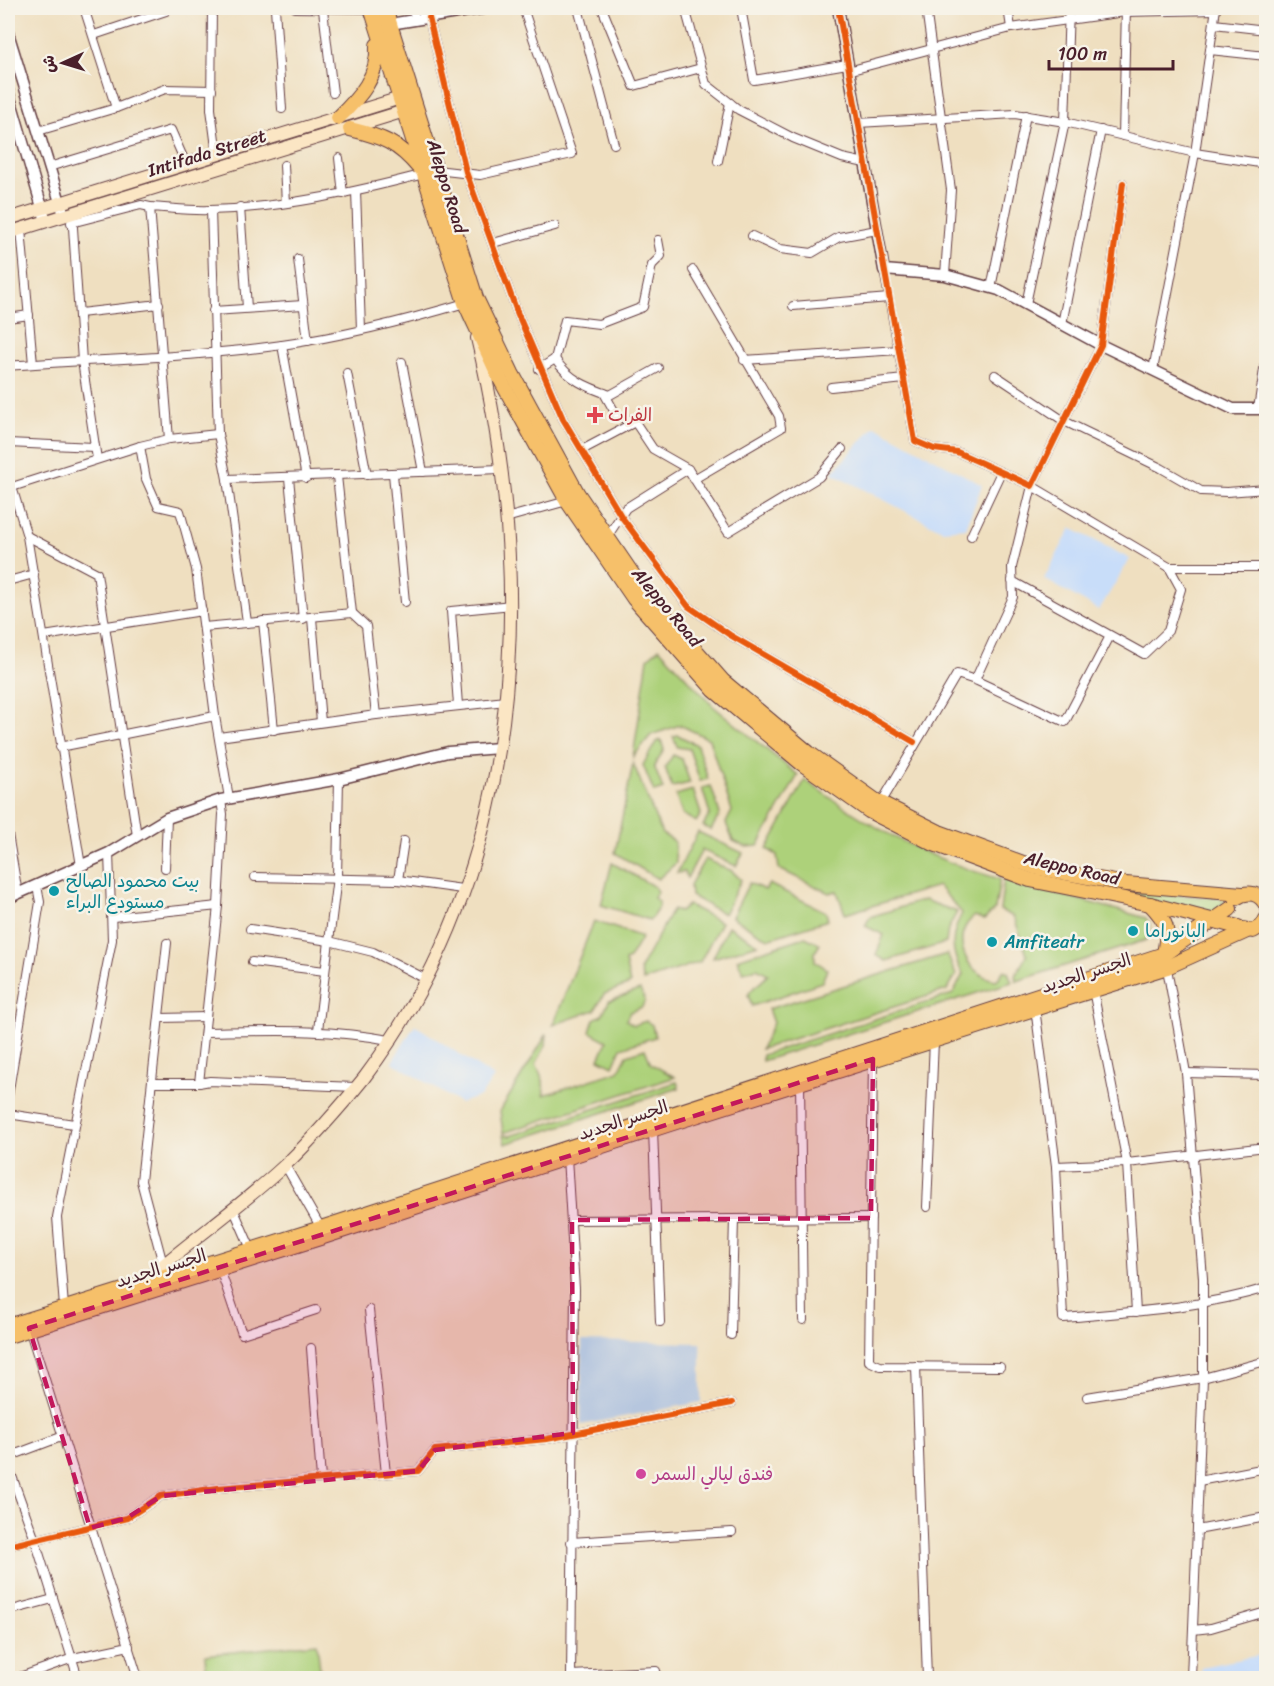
<svg xmlns="http://www.w3.org/2000/svg" width="1274" height="1686" viewBox="0 0 1274 1686" font-family="Sriracha,'Playpen Sans Arabic',sans-serif">
<rect width="100%" height="100%" fill="#f7f3e8"/>
<filter id="ink" filterUnits="userSpaceOnUse"><feTurbulence type="fractalNoise" baseFrequency=".0167" numOctaves="2"/><feDisplacementMap in="SourceGraphic" scale="12" xChannelSelector="R" yChannelSelector="G"/><feConvolveMatrix kernelMatrix="1 2 1 2 8 2 1 2 1" color-interpolation-filters="sRGB"/></filter>
<filter id="wash" filterUnits="userSpaceOnUse"><feTurbulence type="fractalNoise" baseFrequency=".008" numOctaves="4" result="noise"/><feDisplacementMap in="SourceGraphic" scale="24" xChannelSelector="R" yChannelSelector="G"/><feGaussianBlur stdDeviation="1.35" result="paint"/><feColorMatrix in="noise" values="0 0 0 0 0 0 0 0 0 0 0 0 0 0 0 0 0 1.4 0 .05"/><feComposite in="paint" operator="in"/></filter>
<g filter="url(#wash)">
<rect width="100%" height="100%" fill="#efdfc0"/>
<g fill="#c8ddf9">
<path d="M 875,426 L 982,485 L 966,528 L 942,530 L 832,473 Z"/>
<path d="M 1071,528 L 1130,559 L 1099,610 L 1044,579 Z"/>
<path d="M 415,1025 L 494,1077 L 481,1096 L 460,1103 L 392,1062 Z"/>
<path d="M 1266,1654 L 1266,1678 L 1201,1678 L 1201,1667 Z"/>
</g>
<path fill="#b6c6de" d="M 582,1341 L 701,1343 L 701,1402 L 581,1425 Z"/>
<g fill="#add17a" stroke="#7c7852" stroke-width="1.5">
<path d="M 412,118 C 434,186 452,256 478,322 C 492,358 514,391 532,425 C 550,457 567,490 587,521 C 647,617 724,697 816,764 C 850,790 885,815 924,832 C 967,851 1012,868 1057,878 C 1113,891 1171,894 1227,899 L 1211,916 C 1111,893 1007,875 914,830 C 881,814 852,794 822,773 C 688,678 606,566 529,423 C 511,390 490,357 475,321 C 448,257 430,187 409,120 Z"/>
<path d="M 659,648 L 713,706 L 798,775 L 758,846 L 746,847 L 733,841 L 726,823 L 732,811 L 709,739 L 680,725 L 651,735 L 633,757 L 648,658 Z"/>
<path d="M 678,735 L 697,745 L 708,779 L 700,781 L 689,749 L 677,747 L 673,736 Z"/>
<path d="M 661,740 L 664,750 L 654,766 L 663,789 L 654,792 L 643,765 L 656,742 Z"/>
<path d="M 673,755 L 682,759 L 690,783 L 672,787 L 665,767 Z"/>
<path d="M 633,763 L 662,834 L 674,841 L 676,863 L 658,879 L 615,853 Z"/>
<path d="M 805,780 C 867,825 926,859 1000,879 L 995,909 L 984,920 L 975,916 C 947,936 968,978 997,980 L 1004,970 L 1008,972 L 1012,982 L 762,1061 L 762,1055 L 953,994 L 963,974 C 950,952 950,936 962,913 L 938,886 L 845,914 L 837,891 L 829,893 L 779,869 L 777,855 L 767,849 Z"/>
<path d="M 711,786 L 720,814 L 711,830 L 703,826 L 710,814 L 702,788 Z"/>
<path d="M 693,790 L 701,814 L 696,822 L 682,814 L 676,795 Z"/>
<path d="M 698,832 L 743,853 L 736,866 L 702,850 L 687,878 L 684,872 L 677,873 Z"/>
<path d="M 705,859 L 732,871 L 741,880 L 724,914 L 691,896 L 690,885 Z"/>
<path d="M 612,863 L 655,887 L 657,892 L 654,898 L 659,902 L 659,907 L 650,920 L 601,905 Z"/>
<path d="M 1004,879 L 1146,918 C 1152,927 1152,931 1146,940 L 1017,981 L 1015,976 L 1027,955 L 1014,917 L 1000,910 Z"/>
<path d="M 749,883 L 765,890 L 769,884 L 826,912 L 828,920 L 768,939 L 732,917 Z"/>
<path d="M 924,900 L 957,912 L 948,929 L 946,943 L 886,961 L 876,955 L 884,935 L 865,926 L 870,917 Z"/>
<path d="M 688,905 L 721,922 L 700,962 L 643,981 L 640,969 L 673,909 L 680,912 Z"/>
<path d="M 594,921 L 642,937 L 629,959 L 625,961 L 630,984 L 604,994 L 595,1010 L 553,1025 Z"/>
<path d="M 728,926 L 758,944 L 713,958 Z"/>
<path d="M 805,937 L 820,944 L 815,952 L 815,961 L 827,969 L 822,982 L 752,1006 L 748,995 C 753,985 762,984 768,974 L 757,968 L 743,972 L 737,959 Z"/>
<path d="M 947,954 L 956,975 L 947,990 L 761,1049 L 773,1023 L 768,1009 Z"/>
<path d="M 640,990 L 645,1000 L 642,1007 L 630,1012 L 626,1020 L 634,1025 L 646,1021 L 652,1025 L 655,1037 L 621,1048 L 613,1066 L 599,1059 L 607,1041 L 590,1032 L 594,1019 L 602,1015 L 609,1001 Z"/>
<path d="M 547,1034 L 546,1045 L 536,1064 L 543,1080 L 544,1095 L 619,1071 L 627,1055 L 645,1049 L 651,1064 L 675,1077 L 503,1133 L 500,1111 Z"/>
<path d="M 677,1082 L 679,1088 L 505,1144 L 503,1135 L 510,1136 Z"/>
<path d="M 317,1643 L 321,1678 L 207,1678 L 205,1655 Z"/>
</g>
</g>
<g filter="url(#ink)">
<g fill="none" stroke-linecap="round" stroke-linejoin="round">
<defs>
<g id="minor">
<path d="M 212,8 L 211,109 L 217,155"/>
<path d="M 275,8 L 282,109"/>
<path d="M 295,8 L 371,9"/>
<path d="M 412,8 L 416,20"/>
<path d="M 578,8 L 614,144"/>
<path d="M 602,8 L 634,86 L 701,68"/>
<path d="M 685,8 L 706,84 L 739,110 L 793,138 L 842,158 L 865,163"/>
<path d="M 741,8 L 754,80 L 847,64"/>
<path d="M 926,8 L 951,190 L 945,275"/>
<path d="M 1008,8 L 1011,28"/>
<path d="M 323,10 L 333,93"/>
<path d="M 429,18 L 466,172 L 517,312 L 563,419 L 621,516 L 688,606 L 730,635 L 914,742"/>
<path d="M 1214,24 L 1266,30"/>
<path d="M 94,35 L 166,11 L 168,8"/>
<path d="M 1210,50 L 1266,56"/>
<path d="M 848,71 L 1011,28 L 1125,12 L 1216,10"/>
<path d="M 116,108 L 165,89 L 212,90"/>
<path d="M 858,123 L 1015,114 L 1065,122 L 1195,153 L 1266,164"/>
<path d="M 38,131 L 116,108 L 84,8"/>
<path d="M 1123,136 L 1126,8"/>
<path d="M 339,158 L 343,194"/>
<path d="M 718,161 L 730,103"/>
<path d="M 284,165 L 286,203"/>
<path d="M 49,167 L 171,130 L 186,164"/>
<path d="M 436,170 L 480,175 L 572,154 L 523,8"/>
<path d="M 356,191 L 361,329"/>
<path d="M 240,207 L 247,308"/>
<path d="M 211,210 L 218,434 L 227,479 L 247,622"/>
<path d="M 72,213 L 82,361 L 97,459"/>
<path d="M 71,223 L 141,205 L 150,207"/>
<path d="M 21,229 L 33,364"/>
<path d="M 752,236 L 780,249 L 812,253 L 839,237 L 877,230"/>
<path d="M 493,243 L 555,226"/>
<path d="M 298,259 L 308,341"/>
<path d="M 693,270 L 779,416 L 781,428 L 694,479"/>
<path d="M 884,270 L 915,441 L 934,449 L 957,452 L 1032,486 L 1101,345 L 1123,183"/>
<path d="M 991,288 L 1026,115"/>
<path d="M 1026,304 L 1065,122 L 1069,8"/>
<path d="M 793,306 L 889,298"/>
<path d="M 213,311 L 303,305"/>
<path d="M 80,313 L 159,304"/>
<path d="M 8,318 L 29,315"/>
<path d="M 1062,324 L 1101,130"/>
<path d="M 282,345 L 306,478"/>
<path d="M 555,359 L 565,320 L 599,324 L 643,307 L 652,265 L 661,256 L 658,240"/>
<path d="M 744,360 L 899,350"/>
<path d="M 402,362 L 423,472"/>
<path d="M 8,366 C 99,359 191,358 282,345 C 344,336 405,321 465,303"/>
<path d="M 539,369 L 555,359 C 569,380 587,387 610,395 L 658,368"/>
<path d="M 1153,370 L 1195,153 L 1216,8"/>
<path d="M 347,373 L 367,475"/>
<path d="M 995,375 L 1064,421 L 1161,468 L 1201,491 L 1227,492 L 1266,489"/>
<path d="M 831,387 L 904,379"/>
<path d="M 1258,409 L 1266,356"/>
<path d="M 635,422 L 653,449 L 688,469"/>
<path d="M 169,439 L 150,207 C 170,208 191,211 210,210 C 282,208 355,192 424,174"/>
<path d="M 8,443 L 94,447"/>
<path d="M 140,446 L 146,479 L 158,506 L 180,511 L 196,569 L 215,716 L 229,798"/>
<path d="M 582,450 L 635,422 L 617,416 L 604,393"/>
<path d="M 393,474 L 405,602"/>
<path d="M 337,476 L 352,613"/>
<path d="M 289,478 L 303,619"/>
<path d="M 227,479 L 501,469"/>
<path d="M 506,518 L 567,501"/>
<path d="M 27,536 L 97,573 L 137,836"/>
<path d="M 971,536 L 1001,472"/>
<path d="M 607,537 L 626,508 L 688,469 L 728,532 L 819,477 L 842,449"/>
<path d="M 8,581 L 34,574"/>
<path d="M 1012,581 L 1144,654 L 1168,631 L 1181,589 L 1169,567"/>
<path d="M 312,618 L 321,722"/>
<path d="M 263,621 L 274,730"/>
<path d="M 204,627 L 352,613 L 366,626 L 376,715"/>
<path d="M 44,636 L 202,611"/>
<path d="M 975,680 L 1013,597 L 1012,567 L 1032,486 L 1169,567 L 1266,567"/>
<path d="M 458,705 L 451,611 L 512,605"/>
<path d="M 219,737 L 376,715 L 506,701"/>
<path d="M 60,747 L 215,716"/>
<path d="M 881,803 L 957,674 L 975,680 L 1065,722 L 1110,636"/>
<path d="M 8,834 L 18,894"/>
<path d="M 81,866 L 27,536 L 12,487 L 140,446 L 169,439 L 218,434"/>
<path d="M 165,868 L 167,818"/>
<path d="M 255,877 L 398,880 L 462,889"/>
<path d="M 398,880 L 404,841"/>
<path d="M 113,917 L 218,906"/>
<path d="M 250,929 L 329,941 L 373,952 L 424,978"/>
<path d="M 252,962 L 325,971"/>
<path d="M 1166,963 L 1186,1073 L 1203,1278 L 1203,1378 L 1191,1678"/>
<path d="M 1093,990 L 1127,1163 L 1136,1312"/>
<path d="M 1035,1008 L 1056,1166 L 1063,1318 C 1131,1312 1201,1308 1266,1288"/>
<path d="M 161,1018 L 206,1017"/>
<path d="M 318,1030 L 337,877 L 339,779"/>
<path d="M 205,1032 C 267,1031 328,1028 389,1040"/>
<path d="M 873,1059 L 869,1361 L 880,1366 L 1000,1367"/>
<path d="M 1186,1073 L 1266,1075"/>
<path d="M 800,1082 L 803,1320"/>
<path d="M 152,1083 L 199,1083 L 210,1081 L 355,1087"/>
<path d="M 199,1083 L 218,906 L 223,814 L 221,800"/>
<path d="M 8,1096 L 40,902 L 37,886"/>
<path d="M 8,1114 L 74,1124"/>
<path d="M 653,1129 L 660,1322"/>
<path d="M 567,1157 L 575,1289 L 571,1678"/>
<path d="M 285,1165 L 321,1228"/>
<path d="M 1056,1166 L 1127,1163 L 1266,1147"/>
<path d="M 927,1207 L 934,1040"/>
<path d="M 233,1208 L 251,1249"/>
<path d="M 572,1220 L 871,1218"/>
<path d="M 163,1264 L 141,1181 L 167,943"/>
<path d="M 220,1269 L 242,1334 L 316,1310"/>
<path d="M 64,1307 L 57,1217 L 112,940 L 109,853"/>
<path d="M 369,1310 L 386,1474"/>
<path d="M 29,1328 L 138,1678"/>
<path d="M 731,1335 L 734,1219"/>
<path d="M 311,1348 L 321,1479"/>
<path d="M 916,1366 L 927,1678"/>
<path d="M 1087,1397 L 1203,1378 L 1266,1361"/>
<path d="M 8,1457 L 61,1437"/>
<path d="M 8,1465 L 35,1540 L 78,1678"/>
<path d="M 1199,1481 L 1266,1468"/>
<path d="M 1197,1530 L 1266,1517"/>
<path d="M 571,1542 L 732,1532"/>
<path d="M 8,1546 L 127,1518 L 161,1496 L 218,1488 L 418,1471 L 435,1450 L 547,1439 L 732,1403"/>
<path d="M 8,1611 L 53,1599"/>
<path d="M 1193,1630 L 1211,1628 L 1266,1612"/>
<path d="M 571,1675 L 656,1671"/>
<path d="M 17,1678 L 73,1658 L 129,1646"/>
</g>
<g id="tertiary">
<path d="M 838,8 L 884,270 L 945,275 L 999,290 L 1101,345 L 1233,409 L 1266,409"/>
<path d="M 390,24 L 487,8"/>
<path d="M 8,33 L 64,215"/>
<path d="M 8,91 L 46,221"/>
<path d="M 8,898 L 109,853 L 167,818 L 221,800 L 339,779 L 448,752 L 499,748"/>
</g>
<g id="secondary">
<path d="M 8,219 L 407,96"/>
<path d="M 8,233 L 411,109"/>
<path d="M 142,1283 C 188,1242 239,1208 284,1166 C 308,1144 343,1104 364,1078 C 524,866 537,588 477,338"/>
</g>
<g id="primary">
<path d="M 371,8 L 465,303 L 500,379 L 567,501 L 634,599 L 714,690 L 801,763 L 869,811 L 934,844 L 1030,880 L 1150,904 L 1238,927"/>
<path d="M 385,8 L 476,298 L 512,373 L 578,494 L 644,591 L 723,681 L 809,753 L 875,800 L 939,832 L 1034,867 L 1126,884 L 1242,894"/>
<path d="M 338,118 C 360,97 379,76 377,45"/>
<path d="M 350,129 C 383,137 398,143 419,168"/>
<path d="M 1236,898 C 1248,890 1260,893 1266,905"/>
<path d="M 1150,904 C 1168,923 1169,928 1164,954"/>
<path d="M 1238,928 L 1253,931 L 1263,925 L 1266,919"/>
<path d="M 8,1326 L 321,1228 L 1164,954 L 1230,909"/>
<path d="M 8,1336 L 323,1237 L 670,1124 L 1167,967 L 1247,931"/>
</g>
</defs>
<use href="#minor" stroke="#633c41" stroke-width="10"/>
<use href="#tertiary" stroke="#633c41" stroke-width="13"/>
<use href="#secondary" stroke="#633c41" stroke-width="14"/>
<use href="#primary" stroke="#633c41" stroke-width="16"/>
<use href="#minor" stroke="#fff" stroke-width="8"/>
<use href="#tertiary" stroke="#fff" stroke-width="10"/>
<use href="#secondary" stroke="#fbe6c4" stroke-width="12"/>
<use href="#primary" stroke="#f6c06b" stroke-width="14"/>
<defs>
<g id="cycleway">
<path d="M 838,8 L 915,441 L 934,449 L 957,452 L 1032,486 L 1101,345 L 1123,183"/>
<path d="M 429,18 L 466,172 L 517,312 L 563,419 L 621,516 L 688,606 L 730,635 L 914,742"/>
<path d="M 8,1546 L 127,1518 L 161,1496 L 218,1488 L 418,1471 L 435,1450 L 547,1439 L 732,1403"/>
</g>
</defs>
<use href="#cycleway" stroke="#f7f3e8" stroke-width="10"/>
<use href="#cycleway" stroke="#e8590c" stroke-width="6"/>
</g>
</g>
<path fill="#c2185b" fill-opacity="0.2" stroke="#c2185b" stroke-width="4.5" stroke-dasharray="12 8" stroke-linejoin="round" d="M 873,1059 L 871,1218 L 572,1220 L 573,1433 L 435,1450 L 418,1471 L 161,1496 L 127,1518 L 90,1528 L 29,1328 Z"/>
<path fill="#e0444e" stroke="#f7f3e8" stroke-width="2" d="M592 406h6v6h6v6h-6v6h-6v-6h-6v-6h6z"/>
<g fill="#0f9aa8" stroke="#f7f3e8" stroke-width="2">
<circle cx="54" cy="891" r="6"/>
<circle cx="1133" cy="931" r="6"/>
<circle cx="992" cy="942" r="6"/>
</g>
<circle fill="#d1479c" stroke="#f7f3e8" stroke-width="2" cx="641" cy="1474" r="6"/>
<g text-anchor="middle" dominant-baseline="central" stroke-width="5" stroke-linejoin="round" paint-order="stroke">
<g font-size="18" fill="#4a1f2b" stroke="#f7f3e8">
<text transform="translate(207 153) rotate(-17)">Intifada Street</text>
<text transform="translate(447 186) rotate(73)">Aleppo Road</text>
<text transform="translate(667 607) rotate(50)">Aleppo Road</text>
<text transform="translate(1072 868) rotate(13)">Aleppo Road</text>
<text transform="translate(1086 973) rotate(-18)">الجسر الجديد</text>
<text transform="translate(623 1120) rotate(-18)">الجسر الجديد</text>
<text transform="translate(161 1268) rotate(-17)">الجسر الجديد</text>
</g>
<g font-size="18" fill="#be3a42" stroke="#f7f3e8" text-anchor="start">
<text x="608" y="415">الفرات</text>
</g>
<g font-size="18" fill="#0d838f" stroke="#f7f3e8" text-anchor="start">
<text x="66" y="881">بيت محمود الصالح<tspan x="66" dy="21">مستودع البراء</tspan></text>
<text x="1145" y="931">البانوراما</text>
<text x="1004" y="942">Amfiteatr</text>
</g>
<g font-size="18" fill="#b23c85" stroke="#f7f3e8" text-anchor="start">
<text x="653" y="1474">فندق ليالي السمر</text>
</g>
</g>
<rect width="1274" height="1686" fill="none" stroke="#f7f3e8" stroke-width="30"/>
<g transform="translate(63 63) rotate(266)" stroke="#f7f3e8" stroke-width="4.5" paint-order="stroke">
<path d="M0-4.5L10 22L0 15L-10 22Z" fill="#4a1f2b"/>
<text y="-9" font-size="16" font-weight="bold" text-anchor="middle" fill="#4a1f2b">ش</text>
</g>
<path d="M1049 60v9h124v-9" fill="none" stroke="#4a1f2b" stroke-width="3"/>
<text x="1058" y="60" font-size="18" fill="#4a1f2b" stroke="#f7f3e8" stroke-width="4.5" paint-order="stroke">100 m</text>
</svg>
